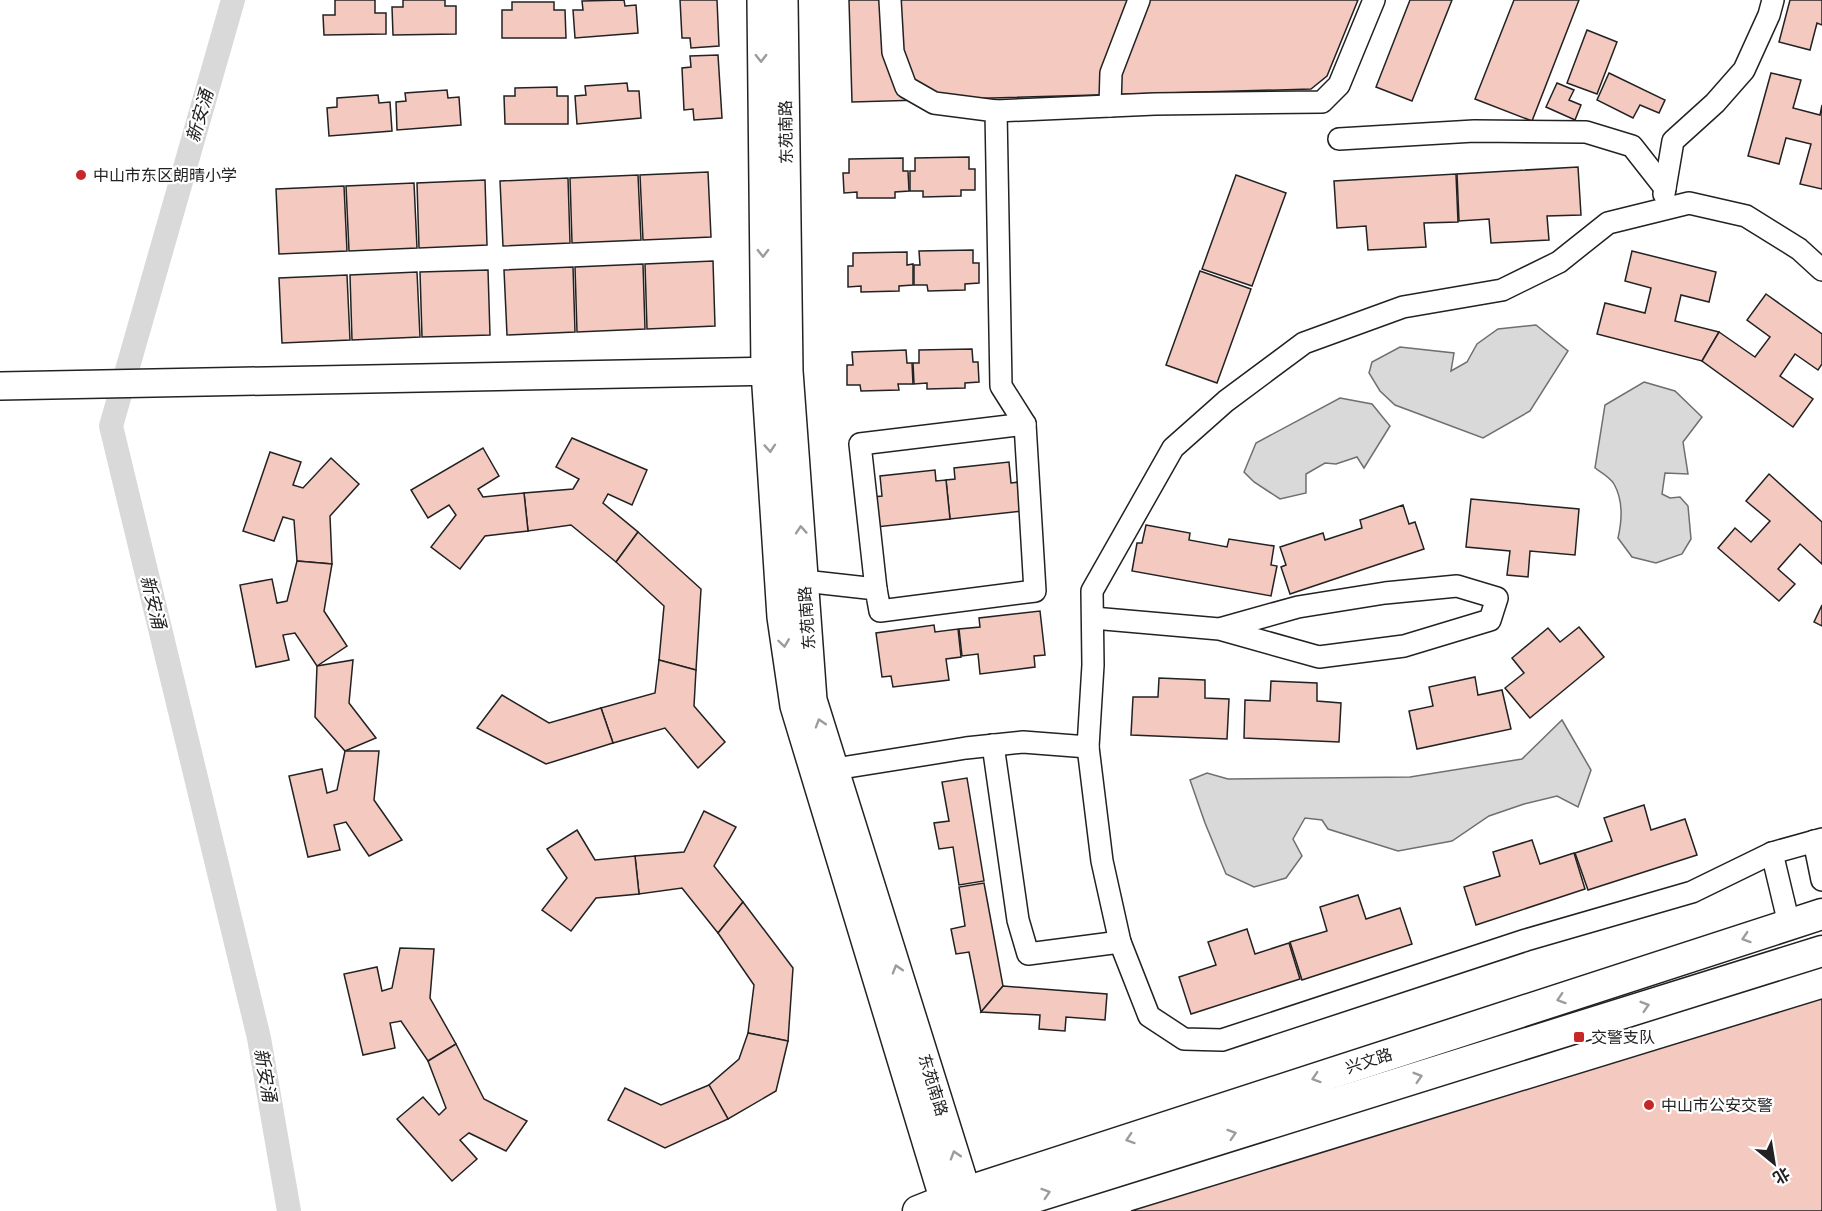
<svg xmlns="http://www.w3.org/2000/svg" width="1822" height="1211" viewBox="0 0 1822 1211" font-family="'Crimson Pro','Noto Sans SC',serif">
<rect width="100%" height="100%" fill="#fff"/>
<g fill="#d9d9d9" stroke="#6f6f6f" stroke-width="1.5">
<path d="M 1536,325 L 1568,351 L 1530,411 L 1483,438 L 1395,405 L 1380,391 L 1369,373 L 1372,362 L 1400,347 L 1454,353 L 1451,371 L 1467,362 L 1477,344 L 1498,329 Z"/>
<path d="M 1644,382 L 1675,391 L 1702,417 L 1683,442 L 1688,474 L 1665,473 L 1662,494 L 1670,498 L 1680,497 L 1688,506 L 1691,539 L 1682,554 L 1656,563 L 1632,557 L 1618,538 C 1622,521 1623,500 1614,484 C 1611,478 1601,472 1595,468 L 1605,405 Z"/>
<path d="M 1340,398 L 1372,404 L 1390,426 L 1364,468 L 1357,457 L 1336,464 L 1325,463 L 1306,474 L 1306,493 L 1280,499 L 1254,482 L 1244,472 L 1256,443 Z"/>
<path d="M 1562,720 L 1591,770 L 1578,807 L 1557,796 L 1524,804 L 1489,816 L 1452,841 L 1398,851 L 1328,829 L 1322,820 L 1305,818 L 1293,839 L 1302,856 L 1286,878 L 1254,887 L 1226,874 L 1205,823 L 1190,780 L 1207,773 L 1228,779 L 1410,777 L 1522,759 Z"/>
</g>
<g fill="none" stroke-linecap="round" stroke-linejoin="round">
<path stroke="#d9d9d9" stroke-width="24" d="M 233,0 L 111,426 L 259,1038 L 289,1211"/>
</g>
<g fill="#f3c9c0" stroke="#222" stroke-width="1.5">
<path d="M 335,0 L 375,0 L 375,13 L 386,13 L 386,34 L 324,35 L 323,15 L 335,15 Z"/>
<path d="M 403,0 L 445,0 L 445,6 L 456,6 L 456,34 L 393,35 L 392,7 L 403,7 Z"/>
<path d="M 624,0 L 625,6 L 636,5 L 638,33 L 575,38 L 573,10 L 583,10 L 582,1 Z"/>
<path d="M 680,0 L 717,0 L 719,46 L 691,48 L 690,38 L 682,38 Z"/>
<path d="M 849,0 L 1358,0 L 1327,76 L 1311,89 L 852,102 Z"/>
<path d="M 1410,0 L 1452,0 L 1412,101 L 1376,87 Z"/>
<path d="M 1514,0 L 1579,0 L 1532,121 L 1475,99 Z"/>
<path d="M 1790,0 L 1822,0 L 1822,25 L 1817,23 L 1810,50 L 1779,42 Z"/>
<path d="M 512,2 L 554,2 L 554,10 L 565,10 L 566,38 L 502,38 L 502,10 L 512,10 Z"/>
<path d="M 1587,30 L 1617,42 L 1597,94 L 1567,83 Z"/>
<path d="M 718,55 L 722,118 L 694,120 L 693,109 L 684,110 L 682,68 L 691,67 L 690,56 Z"/>
<path d="M 1609,73 L 1665,100 L 1659,113 L 1640,105 L 1633,118 L 1597,100 Z"/>
<path d="M 1771,73 L 1801,80 L 1793,108 L 1820,115 L 1822,105 L 1822,189 L 1800,184 L 1811,144 L 1786,138 L 1779,164 L 1748,156 Z"/>
<path d="M 627,83 L 628,91 L 639,91 L 641,118 L 577,124 L 575,96 L 586,95 L 585,86 Z"/>
<path d="M 1557,83 L 1574,90 L 1569,100 L 1581,105 L 1575,120 L 1546,107 Z"/>
<path d="M 557,87 L 557,96 L 568,96 L 568,124 L 505,124 L 504,96 L 515,96 L 515,88 Z"/>
<path d="M 447,90 L 448,98 L 459,97 L 461,125 L 397,130 L 396,102 L 406,101 L 405,93 Z"/>
<path d="M 378,95 L 379,103 L 390,102 L 392,131 L 329,136 L 327,108 L 337,107 L 337,98 Z"/>
<path d="M 969,157 L 969,169 L 975,169 L 975,190 L 961,190 L 961,196 L 923,197 L 923,191 L 910,191 L 910,171 L 915,171 L 915,158 Z"/>
<path d="M 903,158 L 903,171 L 908,171 L 909,191 L 895,192 L 895,198 L 857,198 L 857,192 L 844,193 L 843,173 L 849,173 L 849,159 Z"/>
<path d="M 1578,167 L 1581,215 L 1547,216 L 1549,240 L 1491,243 L 1489,219 L 1459,221 L 1457,174 Z"/>
<path d="M 708,172 L 711,237 L 643,240 L 640,175 Z"/>
<path d="M 1456,174 L 1458,222 L 1424,223 L 1426,247 L 1368,250 L 1366,226 L 1337,228 L 1334,181 Z"/>
<path d="M 638,175 L 641,240 L 572,243 L 570,178 Z"/>
<path d="M 1236,175 L 1286,193 L 1252,286 L 1202,269 Z"/>
<path d="M 568,178 L 570,243 L 503,246 L 500,181 Z"/>
<path d="M 485,180 L 487,245 L 419,248 L 417,183 Z"/>
<path d="M 414,183 L 417,248 L 349,251 L 346,186 Z"/>
<path d="M 344,186 L 347,251 L 279,254 L 276,189 Z"/>
<path d="M 973,250 L 973,263 L 979,263 L 979,283 L 965,284 L 965,290 L 928,291 L 927,285 L 914,285 L 914,265 L 920,265 L 919,251 Z"/>
<path d="M 1632,251 L 1716,272 L 1709,302 L 1681,295 L 1675,321 L 1719,332 L 1702,361 L 1597,334 L 1605,303 L 1645,313 L 1651,288 L 1625,281 Z"/>
<path d="M 907,252 L 907,265 L 913,264 L 913,285 L 899,286 L 899,291 L 861,292 L 861,286 L 848,287 L 848,266 L 853,266 L 853,253 Z"/>
<path d="M 713,261 L 715,326 L 647,329 L 645,264 Z"/>
<path d="M 643,264 L 645,329 L 577,332 L 575,267 Z"/>
<path d="M 573,267 L 575,332 L 507,335 L 504,270 Z"/>
<path d="M 488,270 L 490,335 L 422,337 L 420,272 Z"/>
<path d="M 1200,271 L 1251,289 L 1217,383 L 1166,365 Z"/>
<path d="M 417,272 L 420,337 L 352,340 L 350,275 Z"/>
<path d="M 347,275 L 350,340 L 282,343 L 279,278 Z"/>
<path d="M 1766,294 L 1822,334 L 1822,364 L 1818,370 L 1795,354 L 1780,376 L 1813,399 L 1793,427 L 1702,361 L 1719,332 L 1755,357 L 1770,337 L 1747,320 Z"/>
<path d="M 972,349 L 973,362 L 978,362 L 979,382 L 965,383 L 965,388 L 927,389 L 927,383 L 914,384 L 913,363 L 919,363 L 919,350 Z"/>
<path d="M 906,350 L 907,363 L 912,363 L 913,384 L 898,384 L 899,390 L 861,391 L 860,385 L 847,385 L 847,365 L 853,365 L 852,352 Z"/>
<path d="M 572,438 L 647,470 L 632,505 L 608,494 L 603,503 L 638,532 L 616,562 L 571,525 L 528,531 L 524,493 L 573,489 L 579,479 L 556,467 Z"/>
<path d="M 483,448 L 499,476 L 478,489 L 483,497 L 524,493 L 528,531 L 485,536 L 460,569 L 431,547 L 456,515 L 449,505 L 428,518 L 411,490 Z"/>
<path d="M 270,452 L 301,462 L 293,485 L 303,488 L 331,458 L 359,484 L 330,516 L 332,564 L 297,561 L 294,520 L 283,517 L 274,541 L 243,531 Z"/>
<path d="M 1009,462 L 1011,483 L 1019,482 L 1022,511 L 950,519 L 946,480 L 955,479 L 954,468 Z"/>
<path d="M 935,470 L 936,481 L 946,480 L 950,519 L 876,527 L 873,497 L 882,496 L 880,476 Z"/>
<path d="M 1769,474 L 1822,522 L 1822,564 L 1800,544 L 1778,569 L 1795,584 L 1779,601 L 1718,548 L 1735,528 L 1751,542 L 1770,521 L 1746,501 Z"/>
<path d="M 1471,499 L 1579,509 L 1575,555 L 1530,551 L 1528,577 L 1507,575 L 1510,551 L 1466,547 Z"/>
<path d="M 1403,505 L 1409,524 L 1415,522 L 1424,549 L 1290,594 L 1281,567 L 1286,565 L 1280,547 L 1323,533 L 1325,540 L 1362,528 L 1360,520 Z"/>
<path d="M 1146,525 L 1190,533 L 1189,540 L 1227,547 L 1229,539 L 1274,546 L 1271,565 L 1277,566 L 1271,596 L 1132,571 L 1137,543 L 1142,543 Z"/>
<path d="M 638,532 L 701,589 L 696,670 L 659,660 L 664,606 L 616,562 Z"/>
<path d="M 297,561 L 332,564 L 324,611 L 347,646 L 317,666 L 295,633 L 283,635 L 289,660 L 256,667 L 240,585 L 272,579 L 277,603 L 287,601 Z"/>
<path d="M 1822,605 L 1822,626 L 1814,622 Z"/>
<path d="M 1040,611 L 1045,655 L 1034,656 L 1035,667 L 980,674 L 978,654 L 962,656 L 959,629 L 980,627 L 979,618 Z"/>
<path d="M 934,625 L 935,632 L 958,629 L 961,657 L 946,659 L 949,680 L 893,687 L 891,676 L 882,677 L 876,633 Z"/>
<path d="M 1579,627 L 1604,657 L 1530,718 L 1505,688 L 1524,673 L 1512,658 L 1548,628 L 1560,642 Z"/>
<path d="M 353,660 L 349,703 L 376,738 L 345,751 L 315,717 L 317,666 Z"/>
<path d="M 659,660 L 696,670 L 694,706 L 725,742 L 698,768 L 665,728 L 613,743 L 601,708 L 655,693 Z"/>
<path d="M 1475,677 L 1478,695 L 1502,690 L 1511,729 L 1417,749 L 1409,711 L 1433,706 L 1429,687 Z"/>
<path d="M 1159,678 L 1205,680 L 1205,698 L 1229,699 L 1227,739 L 1131,735 L 1133,697 L 1158,697 Z"/>
<path d="M 1271,681 L 1317,683 L 1317,701 L 1341,703 L 1339,742 L 1244,738 L 1245,700 L 1270,701 Z"/>
<path d="M 502,695 L 549,723 L 601,708 L 613,743 L 546,764 L 477,728 Z"/>
<path d="M 345,751 L 379,751 L 374,800 L 402,840 L 369,856 L 346,822 L 334,825 L 340,850 L 308,857 L 289,776 L 322,769 L 327,793 L 337,790 Z"/>
<path d="M 967,778 L 984,881 L 959,885 L 953,847 L 939,849 L 934,823 L 949,821 L 942,782 Z"/>
<path d="M 1644,805 L 1651,830 L 1685,819 L 1697,855 L 1588,890 L 1575,853 L 1612,841 L 1604,818 Z"/>
<path d="M 704,811 L 736,827 L 714,866 L 743,902 L 718,933 L 682,888 L 639,894 L 635,856 L 684,852 Z"/>
<path d="M 577,830 L 595,860 L 635,856 L 639,894 L 596,898 L 571,931 L 542,910 L 567,878 L 547,849 Z"/>
<path d="M 1532,840 L 1540,864 L 1574,853 L 1585,889 L 1476,925 L 1464,887 L 1500,876 L 1493,852 Z"/>
<path d="M 984,883 L 1003,986 L 981,1012 L 969,952 L 956,954 L 951,929 L 965,926 L 959,887 Z"/>
<path d="M 1358,895 L 1366,919 L 1400,908 L 1412,944 L 1302,980 L 1290,942 L 1327,931 L 1320,907 Z"/>
<path d="M 743,902 L 793,968 L 788,1041 L 748,1033 L 754,985 L 718,933 Z"/>
<path d="M 1247,929 L 1255,954 L 1289,943 L 1300,979 L 1191,1014 L 1179,977 L 1216,965 L 1208,942 Z"/>
<path d="M 400,948 L 434,949 L 430,998 L 456,1044 L 428,1061 L 401,1021 L 390,1023 L 395,1048 L 363,1055 L 344,974 L 377,967 L 382,991 L 392,988 Z"/>
<path d="M 1003,986 L 1107,994 L 1105,1020 L 1066,1017 L 1065,1031 L 1039,1029 L 1040,1015 L 981,1012 Z"/>
<path d="M 1822,999 L 1822,1211 L 1131,1211 Z"/>
<path d="M 748,1033 L 788,1041 L 776,1091 L 728,1119 L 709,1085 L 739,1059 Z"/>
<path d="M 456,1044 L 484,1099 L 527,1121 L 506,1151 L 469,1133 L 460,1140 L 477,1159 L 452,1181 L 397,1119 L 423,1097 L 439,1115 L 446,1108 L 428,1061 Z"/>
<path d="M 709,1085 L 728,1119 L 665,1148 L 608,1120 L 625,1088 L 661,1105 Z"/>
</g>
<g fill="none" stroke-linecap="round" stroke-linejoin="round">
<defs>
<g id="minor">
<path d="M 1110,106 L 1111,73 L 1139,0"/>
<path d="M 996,111 L 1155,104 L 1322,102 L 1339,85 L 1374,0"/>
<path d="M 1339,139 L 1474,131 L 1586,132 L 1632,146 L 1665,188"/>
<path d="M 1664,194 L 1673,141 L 1715,103 L 1744,70 L 1769,15 L 1773,0"/>
<path d="M 804,581 L 876,589 L 880,611 L 1035,591 L 1025,424 L 1001,386 L 996,111 L 934,103 L 906,87 L 893,52 L 890,0"/>
<path d="M 876,589 L 860,444 L 1025,424"/>
<path d="M 1093,618 L 1219,629 L 1319,657 L 1404,646 L 1490,620 L 1497,598 L 1457,586 L 1385,593 L 1298,607 L 1219,629"/>
<path d="M 993,745 L 1018,920 L 1028,954 L 1120,942"/>
<path d="M 1088,747 L 1102,861 L 1120,942 L 1149,1016 L 1184,1039 L 1222,1040 L 1526,940 L 1692,892 L 1772,853 L 1822,839"/>
<path d="M 835,769 L 966,748 L 1023,742 L 1088,747 L 1093,665 L 1092,591 L 1173,448 L 1226,401 L 1304,343 L 1403,307 L 1502,290 L 1559,262 L 1608,223 L 1689,203 L 1746,216 L 1799,249 L 1822,270"/>
<path d="M 1814,841 L 1822,880"/>
<path d="M 1772,853 L 1789,924"/>
</g>
<g id="tertiary">
<path d="M 761,0 L 765,371 L 781,617 L 794,706 L 947,1211"/>
<path d="M 784,0 L 789,371 L 813,700 L 973,1211"/>
<path d="M 0,386 L 782,371"/>
</g>
<g id="secondary">
<path d="M 918,1211 L 966,1192 L 1822,914"/>
<path d="M 990,1211 L 1822,951"/>
</g>
</defs>
<use href="#minor" stroke="#222" stroke-width="24"/>
<use href="#tertiary" stroke="#222" stroke-width="30"/>
<use href="#secondary" stroke="#222" stroke-width="33"/>
<use href="#minor" stroke="#fff" stroke-width="21"/>
<use href="#tertiary" stroke="#fff" stroke-width="27"/>
<use href="#secondary" stroke="#fff" stroke-width="30"/>
</g>
<defs><path id="oneway-chevron" d="M-2-3.5L2.5 0L-2 3.5" fill="none" stroke-width="1.6" stroke-linecap="round" stroke-linejoin="round" transform="scale(1.5)"/></defs>
<g stroke="#9c9c9c">
<use href="#oneway-chevron" transform="translate(761 58) rotate(89)"/>
<use href="#oneway-chevron" transform="translate(763 253) rotate(89)"/>
<use href="#oneway-chevron" transform="translate(770 448) rotate(86)"/>
<use href="#oneway-chevron" transform="translate(801 530) rotate(-94)"/>
<use href="#oneway-chevron" transform="translate(784 643) rotate(82)"/>
<use href="#oneway-chevron" transform="translate(820 723) rotate(-107)"/>
<use href="#oneway-chevron" transform="translate(1746 938) rotate(162)"/>
<use href="#oneway-chevron" transform="translate(897 969) rotate(-107)"/>
<use href="#oneway-chevron" transform="translate(1561 999) rotate(162)"/>
<use href="#oneway-chevron" transform="translate(1645 1006) rotate(-17)"/>
<use href="#oneway-chevron" transform="translate(1418 1077) rotate(-17)"/>
<use href="#oneway-chevron" transform="translate(1316 1078) rotate(162)"/>
<use href="#oneway-chevron" transform="translate(1232 1134) rotate(-18)"/>
<use href="#oneway-chevron" transform="translate(1130 1139) rotate(162)"/>
<use href="#oneway-chevron" transform="translate(955 1155) rotate(-107)"/>
<use href="#oneway-chevron" transform="translate(1046 1193) rotate(-18)"/>
</g>
<g fill="#c62828" stroke="#fff" stroke-width="2">
<circle cx="81" cy="175" r="6"/>
<rect x="1573" y="1031" width="12" height="12" rx="3"/>
<circle cx="1649" cy="1105" r="6"/>
</g>
<g text-anchor="middle" dominant-baseline="central" stroke-width="4.5" stroke-linejoin="round" paint-order="stroke">
<g font-size="16" fill="#222" stroke="#fff">
<text transform="translate(786 132) rotate(-91)">东苑南路</text>
<text transform="translate(807 618) rotate(-94)">东苑南路</text>
<text transform="translate(1369 1061) rotate(-18)">兴文路</text>
<text transform="translate(933 1085) rotate(73)">东苑南路</text>
</g>
<g font-size="16" fill="#222" stroke="#fff" text-anchor="start">
<text x="93" y="175">中山市东区朗晴小学</text>
<text x="1591" y="1037">交警支队</text>
<text x="1661" y="1105">中山市公安交警</text>
</g>
<g font-size="18" font-style="italic" fill="#222" stroke="#fff">
<text transform="translate(200 116) rotate(-74)">新安涌</text>
<text transform="translate(153 602) rotate(76)">新安涌</text>
<text transform="translate(265 1075) rotate(80)">新安涌</text>
</g>
</g>
<g transform="translate(1774 1163) rotate(150)" stroke="#ffffff" stroke-width="4.5" paint-order="stroke">
<path d="M0-4.5L10 22L0 15L-10 22Z" fill="#222222"/>
<text y="-9" font-size="16" font-weight="bold" text-anchor="middle" fill="#222222">北</text>
</g>
</svg>
